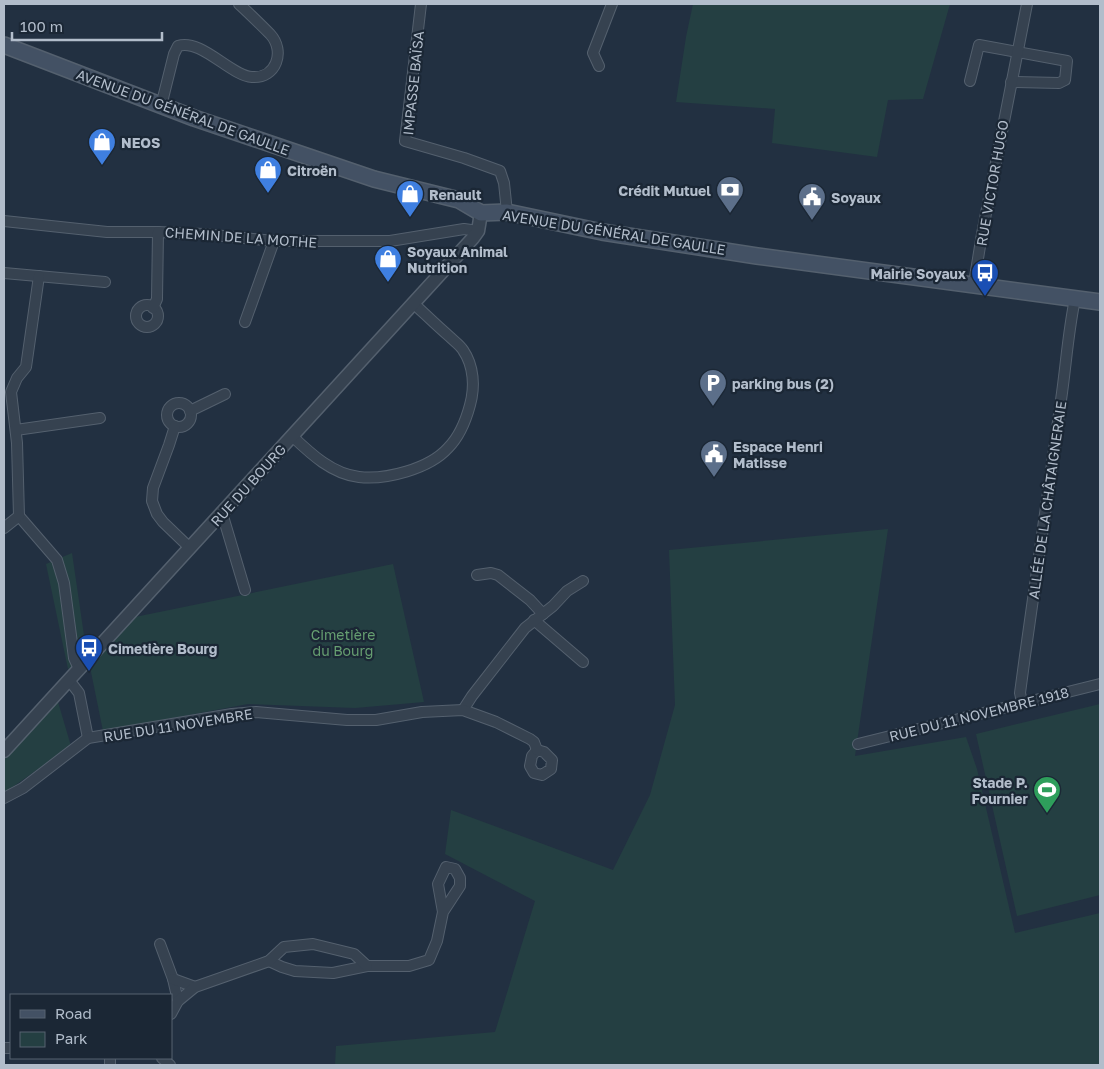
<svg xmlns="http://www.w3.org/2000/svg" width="1104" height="1069" viewBox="0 0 1104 1069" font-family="'Golos Text',sans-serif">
<rect width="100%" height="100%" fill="#223041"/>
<g fill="#243f42">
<path d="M 693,4 L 950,4 L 923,99 L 888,100 L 877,157 L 772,143 L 775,109 L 676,102 L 686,37 Z"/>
<path d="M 888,529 L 855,756 L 966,737 L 977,769 L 1015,933 L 1100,913 L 1100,1065 L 335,1065 L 336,1046 L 495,1032 L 535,901 L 445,854 L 451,810 L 613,870 L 650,795 L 675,705 L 669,550 Z"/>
<path d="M 72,553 L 87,656 L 68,669 L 46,564 Z"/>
<path d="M 393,564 L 424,702 L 355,708 L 248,704 L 103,731 L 90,667 L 135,617 Z"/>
<path d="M 58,702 L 71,746 L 4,793 L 4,760 Z"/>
<path d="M 1100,704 L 1100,895 L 1017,916 L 976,734 Z"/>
</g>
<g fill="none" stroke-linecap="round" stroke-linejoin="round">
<defs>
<g id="minor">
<path d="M 421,4 L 405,141 L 464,158 L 500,171 L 504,183 L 507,212"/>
<path d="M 599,66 L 593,53 L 612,4"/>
<path d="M 970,81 L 979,45 L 1067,61 L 1065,80 L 1059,83 L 1011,82"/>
<path d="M 161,106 L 174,54 L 178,46 C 201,38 231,76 252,77 C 276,79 286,51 270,34 C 260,24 250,14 239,4"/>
<path d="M 4,221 L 107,232 L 158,232 L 204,234 L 274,241 L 390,241 L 464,229 L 478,231"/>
<path d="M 4,273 L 105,282"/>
<path d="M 976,285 L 975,277 L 982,234 L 1027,4"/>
<circle cx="147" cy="316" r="11"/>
<path d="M 153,308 L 157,299 L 158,232"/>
<path d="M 245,322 L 274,241"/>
<circle cx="179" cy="415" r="12"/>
<path d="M 190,411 L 225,394"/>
<path d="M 175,426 L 169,445 L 153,488 L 152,501 L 157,514 L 163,522 L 190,548"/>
<path d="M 16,430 L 100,418"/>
<path d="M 292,436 C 311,454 332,474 359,477 C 386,480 429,469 448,448 C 459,437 466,420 470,405 C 475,387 474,366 463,350 C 460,345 454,341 450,337 C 437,326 425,314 413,303"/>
<path d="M 222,513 L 245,590"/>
<path d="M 19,516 L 57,560 L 64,583 L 74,658 L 79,669"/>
<path d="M 4,528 L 19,516 L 17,443 L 11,392 L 17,378 L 26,367 L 39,276"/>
<path d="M 477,575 L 491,573 L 498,575 L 530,600 L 543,614"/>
<path d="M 534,620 L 583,662"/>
<path d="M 69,680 L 79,693 L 88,738"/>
<path d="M 1022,702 L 1020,693 C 1033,595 1047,497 1061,400 C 1066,366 1068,332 1075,299"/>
<path d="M 463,710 L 472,696 L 525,628 L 553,606 L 567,591 L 583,581"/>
<path d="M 858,744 L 1100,684"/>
<path d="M 537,750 L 544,752 L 552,760 L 551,769 L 542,775 L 534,773 L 530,766 L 532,756 Z"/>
<path d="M 4,798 L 23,788 L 88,738 L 232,714 L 256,712 L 347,720 L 376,720 L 422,712 L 463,710 L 496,722 L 530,739 L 534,742 L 537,750"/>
<path d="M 160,944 L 173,979 L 178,1001"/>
<path d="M 269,961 L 282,967 L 295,971 L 333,973 L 367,966 L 409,966 L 429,960 L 437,941 L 443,912 L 460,886 L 460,878 L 455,869 L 446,867 L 438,884 L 443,912"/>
<path d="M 173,979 L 195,987"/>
<path d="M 171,1014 L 178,1001 L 195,987 L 269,961 L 284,947 L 313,944 L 354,954 L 367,966"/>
<path d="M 4,1048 L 11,1048"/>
<path d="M 110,1058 L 110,1065"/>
<path d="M 162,1058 L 170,1065"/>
</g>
<path id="tertiary" d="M 4,751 L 473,238 L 478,231 L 481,213"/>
<path id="secondary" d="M 4,45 L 194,118 L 374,179 L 459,200 L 481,213 L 507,212 L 602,232 L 757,256 L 1100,302"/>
</defs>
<use href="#minor" stroke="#54606e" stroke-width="12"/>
<use href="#tertiary" stroke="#54606e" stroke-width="15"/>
<use href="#secondary" stroke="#54606e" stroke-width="18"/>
<use href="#minor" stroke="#364250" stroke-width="10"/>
<use href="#tertiary" stroke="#364250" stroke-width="12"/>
<use href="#secondary" stroke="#435164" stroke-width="15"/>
</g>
<defs>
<symbol id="shop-pin" viewBox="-11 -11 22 30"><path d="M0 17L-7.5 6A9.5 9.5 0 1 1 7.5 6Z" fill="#3f7fe0" stroke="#1b2735"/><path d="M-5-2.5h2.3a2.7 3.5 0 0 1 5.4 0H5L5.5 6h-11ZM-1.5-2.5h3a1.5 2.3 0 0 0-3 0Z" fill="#fff"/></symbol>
<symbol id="bank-pin" viewBox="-11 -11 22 30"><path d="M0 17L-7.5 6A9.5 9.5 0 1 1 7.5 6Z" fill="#5c6f8a" stroke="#1b2735"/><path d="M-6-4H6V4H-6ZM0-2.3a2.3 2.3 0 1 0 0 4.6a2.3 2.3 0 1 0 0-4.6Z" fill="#fff"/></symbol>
<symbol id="civic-pin" viewBox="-11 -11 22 30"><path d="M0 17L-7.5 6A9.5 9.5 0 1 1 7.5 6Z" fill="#5c6f8a" stroke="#1b2735"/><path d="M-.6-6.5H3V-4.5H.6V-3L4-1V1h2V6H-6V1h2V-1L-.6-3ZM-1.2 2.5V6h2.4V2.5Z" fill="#fff"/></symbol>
<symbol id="bus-pin" viewBox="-11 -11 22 30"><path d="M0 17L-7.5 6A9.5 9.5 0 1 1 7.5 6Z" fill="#1a4fb4" stroke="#1b2735"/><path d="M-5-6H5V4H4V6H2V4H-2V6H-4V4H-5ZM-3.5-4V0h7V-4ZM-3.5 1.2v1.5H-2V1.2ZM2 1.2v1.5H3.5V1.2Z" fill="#fff"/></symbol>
<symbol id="parking-pin" viewBox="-11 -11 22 30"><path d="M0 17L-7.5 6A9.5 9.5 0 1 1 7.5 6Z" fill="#5c6f8a" stroke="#1b2735"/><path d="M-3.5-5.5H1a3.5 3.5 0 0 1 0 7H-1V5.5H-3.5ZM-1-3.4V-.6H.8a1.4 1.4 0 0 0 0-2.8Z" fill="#fff"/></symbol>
<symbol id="stadium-pin" viewBox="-11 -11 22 30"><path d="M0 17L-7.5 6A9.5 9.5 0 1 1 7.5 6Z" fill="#2e9e5b" stroke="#1b2735"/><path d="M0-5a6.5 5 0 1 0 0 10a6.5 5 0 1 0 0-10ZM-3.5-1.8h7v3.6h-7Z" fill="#fff"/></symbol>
</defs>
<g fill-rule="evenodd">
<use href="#shop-pin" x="86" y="126" width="32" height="43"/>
<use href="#shop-pin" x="252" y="154" width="32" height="43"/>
<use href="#bank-pin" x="714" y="174" width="32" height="43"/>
<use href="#shop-pin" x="394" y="178" width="32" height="43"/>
<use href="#civic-pin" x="796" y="181" width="32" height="43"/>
<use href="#shop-pin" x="372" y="243" width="32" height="43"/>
<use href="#bus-pin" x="969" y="257" width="32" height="43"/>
<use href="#parking-pin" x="697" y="367" width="32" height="43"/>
<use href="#civic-pin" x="698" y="438" width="32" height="43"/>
<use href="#bus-pin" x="73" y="632" width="32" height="43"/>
<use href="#stadium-pin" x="1031" y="774" width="32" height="43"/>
</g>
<g text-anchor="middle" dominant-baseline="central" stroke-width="4.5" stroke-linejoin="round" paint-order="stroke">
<g font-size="14" fill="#b2bdcb" stroke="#1b2735">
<text transform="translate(413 83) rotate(-84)">IMPASSE BAÏSA</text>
<text transform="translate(183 112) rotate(20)">AVENUE DU GÉNÉRAL DE GAULLE</text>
<text transform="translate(992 183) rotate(-80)">RUE VICTOR HUGO</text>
<text transform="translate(614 232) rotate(9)">AVENUE DU GÉNÉRAL DE GAULLE</text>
<text transform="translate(241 237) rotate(4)">CHEMIN DE LA MOTHE</text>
<text transform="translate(248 485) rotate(-48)">RUE DU BOURG</text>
<text transform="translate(1047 500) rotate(-82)">ALLÉE DE LA CHÂTAIGNERAIE</text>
<text transform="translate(979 714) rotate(-14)">RUE DU 11 NOVEMBRE 1918</text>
<text transform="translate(178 725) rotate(-9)">RUE DU 11 NOVEMBRE</text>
</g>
<g font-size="14" font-weight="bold" fill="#b2bdcb" stroke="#1b2735" text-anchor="start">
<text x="121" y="142">NEOS</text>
<text x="287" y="170">Citroën</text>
<text x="711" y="190" text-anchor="end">Crédit Mutuel</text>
<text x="429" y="194">Renault</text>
<text x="831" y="197">Soyaux</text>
<text x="407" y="251">Soyaux Animal<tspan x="407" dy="16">Nutrition</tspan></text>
<text x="966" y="273" text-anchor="end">Mairie Soyaux</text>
<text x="732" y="383">parking bus (2)</text>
<text x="733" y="446">Espace Henri<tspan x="733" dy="16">Matisse</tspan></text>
<text x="108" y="648">Cimetière Bourg</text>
<text x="1028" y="782" text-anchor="end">Stade P.<tspan x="1028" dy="16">Fournier</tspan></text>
</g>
<g font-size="14" fill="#669f71" stroke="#1b2735">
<text x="343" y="634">Cimetière<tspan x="343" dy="16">du Bourg</tspan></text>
</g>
</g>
<rect width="1104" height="1069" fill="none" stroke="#b2bdcb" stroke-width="10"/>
<rect x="10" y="994" width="162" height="65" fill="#1b2735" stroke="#576371"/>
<rect x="20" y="1010" width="25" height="8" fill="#435164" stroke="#576371"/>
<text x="55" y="1019" font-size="15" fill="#b2bdcb">Road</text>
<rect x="20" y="1032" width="25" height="15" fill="#243f42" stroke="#576371"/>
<text x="55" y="1044" font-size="15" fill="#b2bdcb">Park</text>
<path d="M12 32v8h150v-8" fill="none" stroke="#b2bdcb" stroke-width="2.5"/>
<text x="20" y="32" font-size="15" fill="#b2bdcb" stroke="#1b2735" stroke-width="4" paint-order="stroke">100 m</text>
</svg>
